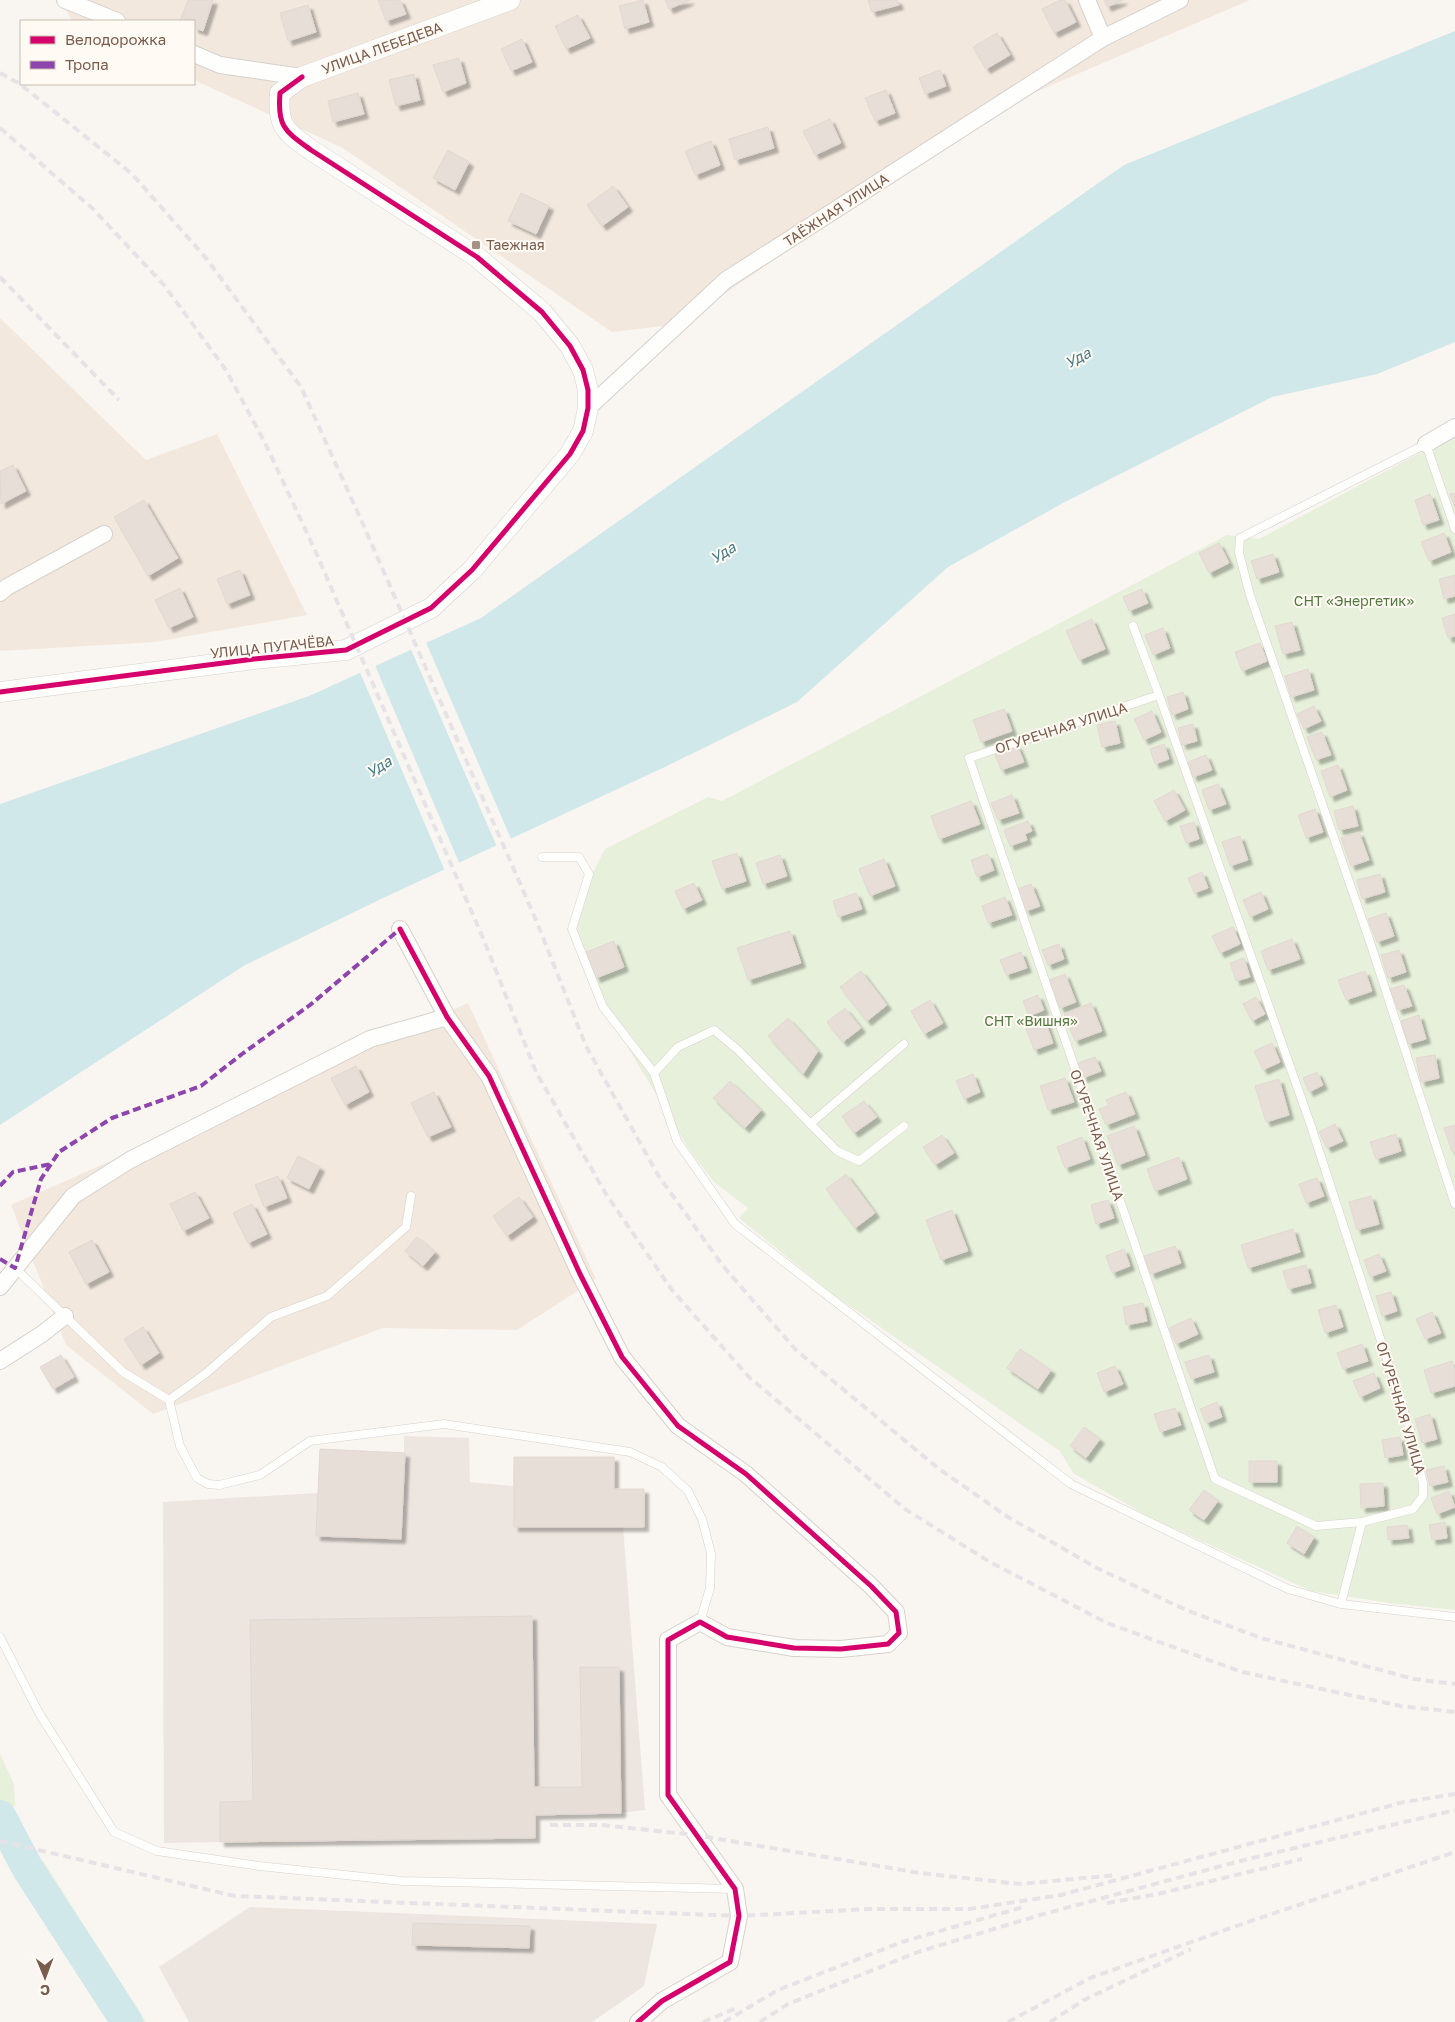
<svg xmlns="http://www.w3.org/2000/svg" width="1455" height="2022" font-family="'Golos Text',sans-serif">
<defs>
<filter id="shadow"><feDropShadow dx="4.5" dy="4.5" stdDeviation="1" flood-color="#0004"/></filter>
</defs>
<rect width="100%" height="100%" fill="#f9f5f0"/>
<path fill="#f2e8de" d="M 61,0 L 1250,0 L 998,108 L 680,324 L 612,332 L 343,148 L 194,80 L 194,21 L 72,21 Z
M 0,318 L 146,460 L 217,434 L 307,615 L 155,642 L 0,651 Z
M 468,1003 L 596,1279 L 517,1330 L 383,1328 L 153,1414 L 66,1345 L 11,1205 Z"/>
<path fill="#ede5e0" d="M 404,1436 L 469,1438 L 470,1482 L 513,1486 L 514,1457 L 614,1457 L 615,1489 L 644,1489 L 644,1527 L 623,1527 L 645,1810 L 621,1813 L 535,1815 L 220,1842 L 164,1843 L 163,1502 L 318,1493 L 320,1449 L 404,1453 Z
M 250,1907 L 657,1924 L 644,1986 L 592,2022 L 189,2022 L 159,1967 Z"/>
<path fill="#e7f0db" d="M 1455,434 L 1455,1610 L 1390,1603 L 1311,1591 L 1149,1517 L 1073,1473 L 1060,1451 L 834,1295 L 739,1218 L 748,1208 L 714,1182 L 690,1151 L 591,986 L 574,936 L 592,874 L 605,849 L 708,797 L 722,801 L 1227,535 L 1259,539 Z
M 0,1754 L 14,1784 L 15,1806 L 0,1809 Z
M 2,1851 L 43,1861 L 146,2022 L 110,2022 Z"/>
<path fill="#d0e8ea" d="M 1455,31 L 1455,342 L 1377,374 L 1272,397 L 1063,503 L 948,567 L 797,702 L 667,766 L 383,898 L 245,965 L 0,1125 L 0,804 L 309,696 L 481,618 L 1124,165 Z"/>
<path fill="#f9f5f0" d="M 425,640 L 512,841 L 497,847 L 410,647 Z
M 374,663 L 460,865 L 445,871 L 359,670 Z"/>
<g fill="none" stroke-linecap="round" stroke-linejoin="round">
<path stroke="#d0e8ea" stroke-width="32" d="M 0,1816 L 28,1869 L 127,2022"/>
</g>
<path fill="#e6ded7" stroke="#e2d8d2" filter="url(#shadow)" d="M 188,0 L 213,0 L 203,31 L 194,28 L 194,21 L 180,21 Z
M 378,0 L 400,0 L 406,14 L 386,21 Z
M 643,0 L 649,22 L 625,29 L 619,6 Z
M 665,0 L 690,0 L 669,9 Z
M 868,0 L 897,0 L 899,5 L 872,12 Z
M 1060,0 L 1065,0 L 1076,22 L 1054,33 L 1042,9 Z
M 1104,0 L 1123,0 L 1107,7 Z
M 308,5 L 316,32 L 288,41 L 280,13 Z
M 578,15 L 590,38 L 566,49 L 555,26 Z
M 997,33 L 1010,55 L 986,69 L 973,47 Z
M 522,39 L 532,62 L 511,71 L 501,49 Z
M 459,58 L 466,83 L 443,92 L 433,65 Z
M 940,70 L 946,86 L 925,94 L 919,78 Z
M 414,74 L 420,100 L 396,106 L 389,80 Z
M 886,90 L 895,113 L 875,121 L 865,98 Z
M 358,93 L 364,114 L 333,122 L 328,101 Z
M 830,119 L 841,143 L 815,155 L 803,131 Z
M 768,127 L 774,148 L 735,160 L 729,139 Z
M 711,141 L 720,165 L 695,175 L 685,151 Z
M 448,150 L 469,162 L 455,190 L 433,178 Z
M 613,186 L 628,207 L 602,226 L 587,205 Z
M 521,193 L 549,206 L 536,234 L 508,221 Z
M 13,465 L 26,491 L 1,504 L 0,471 Z
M 1455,493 L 1455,508 L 1450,494 Z
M 1430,494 L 1439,520 L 1423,525 L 1415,500 Z
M 144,500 L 178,558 L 148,576 L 114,517 Z
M 1444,533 L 1451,552 L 1429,561 L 1421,542 Z
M 1219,543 L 1229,563 L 1209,573 L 1199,553 Z
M 1273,554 L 1279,572 L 1257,579 L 1251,561 Z
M 240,570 L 250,595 L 227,604 L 217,579 Z
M 1455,575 L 1455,596 L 1444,599 L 1439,579 Z
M 180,588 L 193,617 L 169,628 L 155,600 Z
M 1142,589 L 1148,603 L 1129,611 L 1123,597 Z
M 1455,614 L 1455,636 L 1448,638 L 1442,618 Z
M 1092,619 L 1105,649 L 1079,660 L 1066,631 Z
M 1292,622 L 1300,650 L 1283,654 L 1275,626 Z
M 1163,628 L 1170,648 L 1153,655 L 1145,635 Z
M 1260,643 L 1267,661 L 1242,671 L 1235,652 Z
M 1308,669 L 1314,690 L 1291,697 L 1285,676 Z
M 1183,692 L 1188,709 L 1172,715 L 1167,697 Z
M 1314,706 L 1321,721 L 1304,729 L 1297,714 Z
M 1004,709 L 1012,731 L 981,742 L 973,720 Z
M 1152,711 L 1161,732 L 1144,740 L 1134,719 Z
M 1115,721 L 1120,743 L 1102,747 L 1097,725 Z
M 1193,724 L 1197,741 L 1182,745 L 1178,728 Z
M 1322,732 L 1331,755 L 1316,760 L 1307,737 Z
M 1164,744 L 1169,759 L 1155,764 L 1150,749 Z
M 1017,745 L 1024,762 L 1001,770 L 995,754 Z
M 1206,755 L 1212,770 L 1193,777 L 1188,762 Z
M 1338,765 L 1347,790 L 1330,797 L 1321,771 Z
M 1218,784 L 1226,804 L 1209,810 L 1202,790 Z
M 1174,790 L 1185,810 L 1165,821 L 1154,801 Z
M 1012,795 L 1019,813 L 998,820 L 991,803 Z
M 971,801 L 980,824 L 939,839 L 931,816 Z
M 1353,806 L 1358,826 L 1339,830 L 1334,811 Z
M 1315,809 L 1323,832 L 1306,838 L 1298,815 Z
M 1028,821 L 1032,831 L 1025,834 L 1027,840 L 1010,846 L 1004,830 Z
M 1194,822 L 1199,839 L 1186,843 L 1180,826 Z
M 1359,832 L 1369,860 L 1351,866 L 1341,838 Z
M 1240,836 L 1248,860 L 1230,866 L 1222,842 Z
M 737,853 L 746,881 L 722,889 L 712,861 Z
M 988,854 L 994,870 L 977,877 L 971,860 Z
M 780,855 L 787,876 L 763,884 L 756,863 Z
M 884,859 L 895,886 L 870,896 L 859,869 Z
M 1202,872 L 1208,888 L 1194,893 L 1188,878 Z
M 1380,874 L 1385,892 L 1362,899 L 1357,880 Z
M 694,883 L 702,900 L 683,909 L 675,891 Z
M 1031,884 L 1040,906 L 1026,911 L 1017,889 Z
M 1261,892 L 1268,909 L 1250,917 L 1243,900 Z
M 856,893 L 862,909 L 838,917 L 833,901 Z
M 1005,897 L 1012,915 L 988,923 L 982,906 Z
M 1386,913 L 1394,936 L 1377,942 L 1368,919 Z
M 1233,927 L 1240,944 L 1220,953 L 1212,936 Z
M 790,931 L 801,963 L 748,980 L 737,948 Z
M 1292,939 L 1300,959 L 1268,970 L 1261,951 Z
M 614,941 L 624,967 L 596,978 L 586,952 Z
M 1059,944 L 1064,959 L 1048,965 L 1042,950 Z
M 1399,950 L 1406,972 L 1388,978 L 1381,955 Z
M 1021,952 L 1027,968 L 1006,975 L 1000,960 Z
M 1244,958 L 1250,977 L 1236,981 L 1230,963 Z
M 861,971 L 887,1005 L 867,1021 L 840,987 Z
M 1365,971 L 1372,991 L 1346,1000 L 1338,980 Z
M 1065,974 L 1076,1002 L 1060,1008 L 1049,980 Z
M 1404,985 L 1412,1006 L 1398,1010 L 1390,989 Z
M 1038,995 L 1044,1010 L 1029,1016 L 1023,1001 Z
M 1256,997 L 1265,1014 L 1252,1021 L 1243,1004 Z
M 930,1000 L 943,1023 L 924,1034 L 911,1011 Z
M 1091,1003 L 1102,1031 L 1075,1041 L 1064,1014 Z
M 845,1008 L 861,1028 L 843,1042 L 827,1022 Z
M 1419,1015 L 1426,1039 L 1408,1044 L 1401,1021 Z
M 788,1018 L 818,1051 L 803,1074 L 768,1036 Z
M 1045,1021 L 1053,1043 L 1034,1050 L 1026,1028 Z
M 1272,1043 L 1280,1062 L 1263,1070 L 1254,1051 Z
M 1435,1055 L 1439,1078 L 1421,1082 L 1416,1058 Z
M 1095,1057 L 1101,1071 L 1083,1078 L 1078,1063 Z
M 356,1066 L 369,1092 L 345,1105 L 331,1078 Z
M 1317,1072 L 1323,1085 L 1309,1092 L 1303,1078 Z
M 973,1074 L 980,1092 L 964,1099 L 956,1081 Z
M 1065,1078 L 1074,1102 L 1048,1110 L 1040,1086 Z
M 1279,1079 L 1289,1115 L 1266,1122 L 1255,1086 Z
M 730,1081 L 761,1110 L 745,1128 L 713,1098 Z
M 434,1092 L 451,1127 L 428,1137 L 411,1103 Z
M 1126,1092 L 1135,1114 L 1106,1125 L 1099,1109 L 1109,1106 L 1106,1100 Z
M 864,1101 L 877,1117 L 854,1133 L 842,1116 Z
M 1335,1124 L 1343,1141 L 1327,1148 L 1319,1132 Z
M 1455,1125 L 1455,1151 L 1452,1152 L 1444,1128 Z
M 1134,1126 L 1145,1155 L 1118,1165 L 1107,1136 Z
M 1396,1134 L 1401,1151 L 1376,1159 L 1370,1142 Z
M 942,1135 L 954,1153 L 935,1165 L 923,1147 Z
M 1082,1137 L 1090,1159 L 1065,1168 L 1057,1147 Z
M 298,1156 L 320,1167 L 309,1189 L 287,1178 Z
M 1179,1157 L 1187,1179 L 1155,1191 L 1147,1169 Z
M 846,1174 L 875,1213 L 855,1228 L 826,1189 Z
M 278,1176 L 287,1198 L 264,1207 L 255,1185 Z
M 1317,1178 L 1324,1196 L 1306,1203 L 1299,1184 Z
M 195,1192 L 209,1218 L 183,1231 L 170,1204 Z
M 1371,1196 L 1379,1224 L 1357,1230 L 1349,1202 Z
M 519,1197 L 533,1217 L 507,1236 L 493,1216 Z
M 1108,1200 L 1114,1218 L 1096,1224 L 1091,1205 Z
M 252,1204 L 267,1234 L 248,1243 L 233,1213 Z
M 952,1210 L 968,1251 L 941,1260 L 926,1220 Z
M 1293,1229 L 1300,1252 L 1248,1268 L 1241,1245 Z
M 417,1237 L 435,1252 L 423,1266 L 405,1251 Z
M 92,1240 L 109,1272 L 86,1284 L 69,1252 Z
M 1175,1246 L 1181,1263 L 1151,1274 L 1144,1256 Z
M 1124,1249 L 1130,1266 L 1112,1273 L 1106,1256 Z
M 1379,1254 L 1386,1271 L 1370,1277 L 1364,1260 Z
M 1306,1265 L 1311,1283 L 1288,1289 L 1283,1271 Z
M 1391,1292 L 1397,1311 L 1382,1316 L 1376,1296 Z
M 1143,1303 L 1147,1321 L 1126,1325 L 1123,1307 Z
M 1336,1305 L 1343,1327 L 1325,1333 L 1318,1310 Z
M 1432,1312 L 1441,1333 L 1425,1339 L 1416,1319 Z
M 1191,1318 L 1198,1334 L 1176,1344 L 1169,1328 Z
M 143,1327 L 159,1353 L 141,1365 L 124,1339 Z
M 1362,1344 L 1368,1361 L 1343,1369 L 1337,1353 Z
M 1020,1349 L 1051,1370 L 1038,1389 L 1007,1368 Z
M 61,1355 L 74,1377 L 53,1389 L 40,1367 Z
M 1209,1355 L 1214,1372 L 1191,1379 L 1185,1362 Z
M 1452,1361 L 1455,1370 L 1455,1386 L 1431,1393 L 1424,1370 Z
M 1115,1366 L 1123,1384 L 1104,1392 L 1097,1373 Z
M 1374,1373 L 1380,1388 L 1360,1397 L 1353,1381 Z
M 1217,1402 L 1222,1417 L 1206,1423 L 1200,1409 Z
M 1175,1408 L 1181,1425 L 1160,1432 L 1154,1414 Z
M 1430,1414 L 1437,1439 L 1422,1443 L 1415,1419 Z
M 1084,1427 L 1100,1439 L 1086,1458 L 1070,1446 Z
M 1400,1437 L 1403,1455 L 1385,1458 L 1382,1440 Z
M 320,1449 L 405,1453 L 401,1539 L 316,1536 Z
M 514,1457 L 614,1457 L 614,1489 L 644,1489 L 644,1527 L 514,1527 Z
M 1249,1461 L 1277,1461 L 1277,1482 L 1249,1482 Z
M 1444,1466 L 1448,1482 L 1430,1486 L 1426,1470 Z
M 1383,1483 L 1384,1506 L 1361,1508 L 1360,1484 Z
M 1204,1490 L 1218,1501 L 1204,1520 L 1189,1510 Z
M 1449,1491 L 1455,1507 L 1437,1514 L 1431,1498 Z
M 1445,1522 L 1447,1538 L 1432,1540 L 1429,1525 Z
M 1407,1525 L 1409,1538 L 1388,1540 L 1387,1527 Z
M 1297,1526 L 1314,1537 L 1304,1554 L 1287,1543 Z
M 532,1616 L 534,1787 L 582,1787 L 580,1667 L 619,1667 L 621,1813 L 535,1815 L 535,1838 L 220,1842 L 220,1802 L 253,1801 L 250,1620 Z
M 413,1923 L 530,1926 L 529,1948 L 412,1945 Z"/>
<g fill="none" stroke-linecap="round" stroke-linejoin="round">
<g stroke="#d7d1cb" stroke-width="9">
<path id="service" d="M 1455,529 L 1426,444 L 1240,538 L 1239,553 L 1250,595 L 1371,945 L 1455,1204
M 1133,626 L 1159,695
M 542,857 L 579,857 L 589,874 L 572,929 L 603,1007 L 654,1073
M 810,1124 L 904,1044
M 904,1126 L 859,1161 L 837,1151 L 738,1050 L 714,1030 L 678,1047 L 654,1073 L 677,1141 L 735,1224 L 1071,1484 L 1288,1589 L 1341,1604 L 1455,1617
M 15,1268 L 123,1372 L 169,1400 L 205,1374 L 271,1317 L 327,1296 L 406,1227 L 411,1196
M 169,1400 L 180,1446 L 197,1478 L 208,1484 L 219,1485 L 260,1475 L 310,1441 L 444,1424 L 630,1452 L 662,1467 L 688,1491 L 702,1519 L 711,1553 L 710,1588 L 700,1622
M 1341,1604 L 1362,1522 L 1413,1509 L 1423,1496 L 1423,1483 L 1410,1430 L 1310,1123 L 1159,695 L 969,758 L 1215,1479 L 1316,1526 L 1362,1522
M 0,1637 L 39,1713 L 114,1832 L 157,1851 L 259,1866 L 402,1881 L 735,1889"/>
</g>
<g stroke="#d7d1cb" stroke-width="18">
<path id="minor" d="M 65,0 L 117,21
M 1087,0 L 1103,38 L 1180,0
M 194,54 L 220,65 L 302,77
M 588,408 L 726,280 L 1103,38
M 1426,444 L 1455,427
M 0,593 L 7,587 L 104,534
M 400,929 L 447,1017 L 489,1076 L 580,1274 L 622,1357 L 678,1426 L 746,1474 L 871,1586 L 896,1612 L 899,1633 L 888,1644 L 841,1649 L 794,1648 L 727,1637 L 700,1622 L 668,1640 L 668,1795 L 735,1889 L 739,1916 L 730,1962 L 662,2001 L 638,2022
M 0,1287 L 73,1196 L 130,1160 L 370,1039 L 447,1017
M 0,1361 L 42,1334 L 65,1316"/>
</g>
<g stroke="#d7d1cb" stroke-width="21">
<path id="tertiary" d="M 0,692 L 254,659 L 346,650 L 431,608 L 472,570 L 570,454 L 583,431 L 588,408 L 588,390 L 583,370 L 570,346 L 542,312 L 477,257 L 311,150 C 285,131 277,127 280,93 L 302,77 L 510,0"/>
</g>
<use href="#service" stroke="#fefefd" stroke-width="8"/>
<use href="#minor" stroke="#fefefd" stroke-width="16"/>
<use href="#tertiary" stroke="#fefefd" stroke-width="20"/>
<path stroke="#e6e3e7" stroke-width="4" stroke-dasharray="8 5" stroke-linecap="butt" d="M 0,73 L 20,84 L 132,174 L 206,258 L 301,387 L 362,522 L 536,920 L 586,1046 L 658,1175 L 723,1266 L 796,1350 L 939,1469 L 1008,1517 L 1097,1568 L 1186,1610 L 1261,1638 L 1414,1679 L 1455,1684
M 0,128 L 92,208 L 164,285 L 226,370 L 265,443 L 314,548 L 483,938 L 536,1072 L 606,1194 L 672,1290 L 749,1377 L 905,1509 L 990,1562 L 1107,1623 L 1242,1672 L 1401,1706 L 1455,1712
M 0,277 L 119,400
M 550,1825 L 601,1825 L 695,1835 L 920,1873 L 1020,1884 L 1117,1875
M 0,1841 L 235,1896 L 739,1916 L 869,1909 L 969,1909 L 1061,1895 L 1404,1802 L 1455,1794
M 1107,1903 L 1158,1894 L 1302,1859
M 703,2022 L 739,2007
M 724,2022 L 778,1990 L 902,1942 L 1023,1907
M 760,2022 L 788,2004 L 918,1952 L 1040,1915 L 1240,1861 L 1455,1810
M 1008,2022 L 1090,1978 L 1245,1923 L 1455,1852
M 1050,2022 L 1084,2000 L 1191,1949"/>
<path stroke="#8e44ad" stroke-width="4" stroke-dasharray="8 4" stroke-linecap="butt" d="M 0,1186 L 13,1172 L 51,1164
M 0,1259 L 15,1268 L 41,1179 L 59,1152 L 112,1118 L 201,1086 L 242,1054 L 310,1005 L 400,929"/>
<g stroke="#fffaf3" stroke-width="8">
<path id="cycleway" d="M 0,692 L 254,659 L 346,650 L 431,608 L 472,570 L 570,454 L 583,431 L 588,408 L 588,390 L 583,370 L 570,346 L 542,312 L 477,257 L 311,150 C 285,131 277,127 280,93 L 302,77
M 400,929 L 447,1017 L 489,1076 L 580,1274 L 622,1357 L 678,1426 L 746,1474 L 871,1586 L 896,1612 L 899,1633 L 888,1644 L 841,1649 L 794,1648 L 727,1637 L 700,1622 L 668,1640 L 668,1795 L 735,1889 L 739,1916 L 730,1962 L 662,2001 L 638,2022"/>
</g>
<use href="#cycleway" stroke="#d6006c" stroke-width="5"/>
</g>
<rect fill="#a69286" stroke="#fffaf3" stroke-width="2" x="471" y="240" width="10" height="10" rx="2.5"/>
<g text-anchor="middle" stroke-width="4" stroke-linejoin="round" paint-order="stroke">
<g font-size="14" fill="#7a5c4d" stroke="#fffaf3">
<text transform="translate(382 48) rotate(-20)" y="5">УЛИЦА ЛЕБЕДЕВА</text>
<text transform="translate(836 210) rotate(-33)" y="5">ТАЁЖНАЯ УЛИЦА</text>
<text transform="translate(272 647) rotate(-6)" y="5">УЛИЦА ПУГАЧЁВА</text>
<text transform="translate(1061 728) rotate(-18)" y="5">ОГУРЕЧНАЯ УЛИЦА</text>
<text transform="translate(1097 1135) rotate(71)" y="5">ОГУРЕЧНАЯ УЛИЦА</text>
<text transform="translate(1401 1408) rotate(73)" y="5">ОГУРЕЧНАЯ УЛИЦА</text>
</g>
<g font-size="14" fill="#7a5c4d" stroke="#fffaf3" text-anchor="start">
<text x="486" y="250">Таежная</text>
</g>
<g font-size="14" fill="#537a41" stroke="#fffaf3">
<text x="1354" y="606">СНТ «Энергетик»</text>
<text x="1031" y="1026">СНТ «Вишня»</text>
</g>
<g font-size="15" font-style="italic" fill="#437c86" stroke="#fffaf3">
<text transform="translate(1078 358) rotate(-28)" y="5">Уда</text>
<text transform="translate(723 553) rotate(-32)" y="5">Уда</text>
<text transform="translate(379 767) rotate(-32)" y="5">Уда</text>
</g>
</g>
<rect x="20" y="20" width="175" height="65" fill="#fffaf3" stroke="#cabbb1"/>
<rect x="30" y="36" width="25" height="8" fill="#d6006c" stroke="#cabbb1"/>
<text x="65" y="45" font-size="15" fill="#7a5c4d">Велодорожка</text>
<rect x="30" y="61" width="25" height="8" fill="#8e44ad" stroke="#cabbb1"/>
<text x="65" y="70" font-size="15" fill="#7a5c4d">Тропа</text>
<g transform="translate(45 1977) rotate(179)" stroke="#fffaf3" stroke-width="4" paint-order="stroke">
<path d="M0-4L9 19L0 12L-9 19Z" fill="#7a5c4d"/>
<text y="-8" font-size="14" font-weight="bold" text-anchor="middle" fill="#7a5c4d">С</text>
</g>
</svg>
